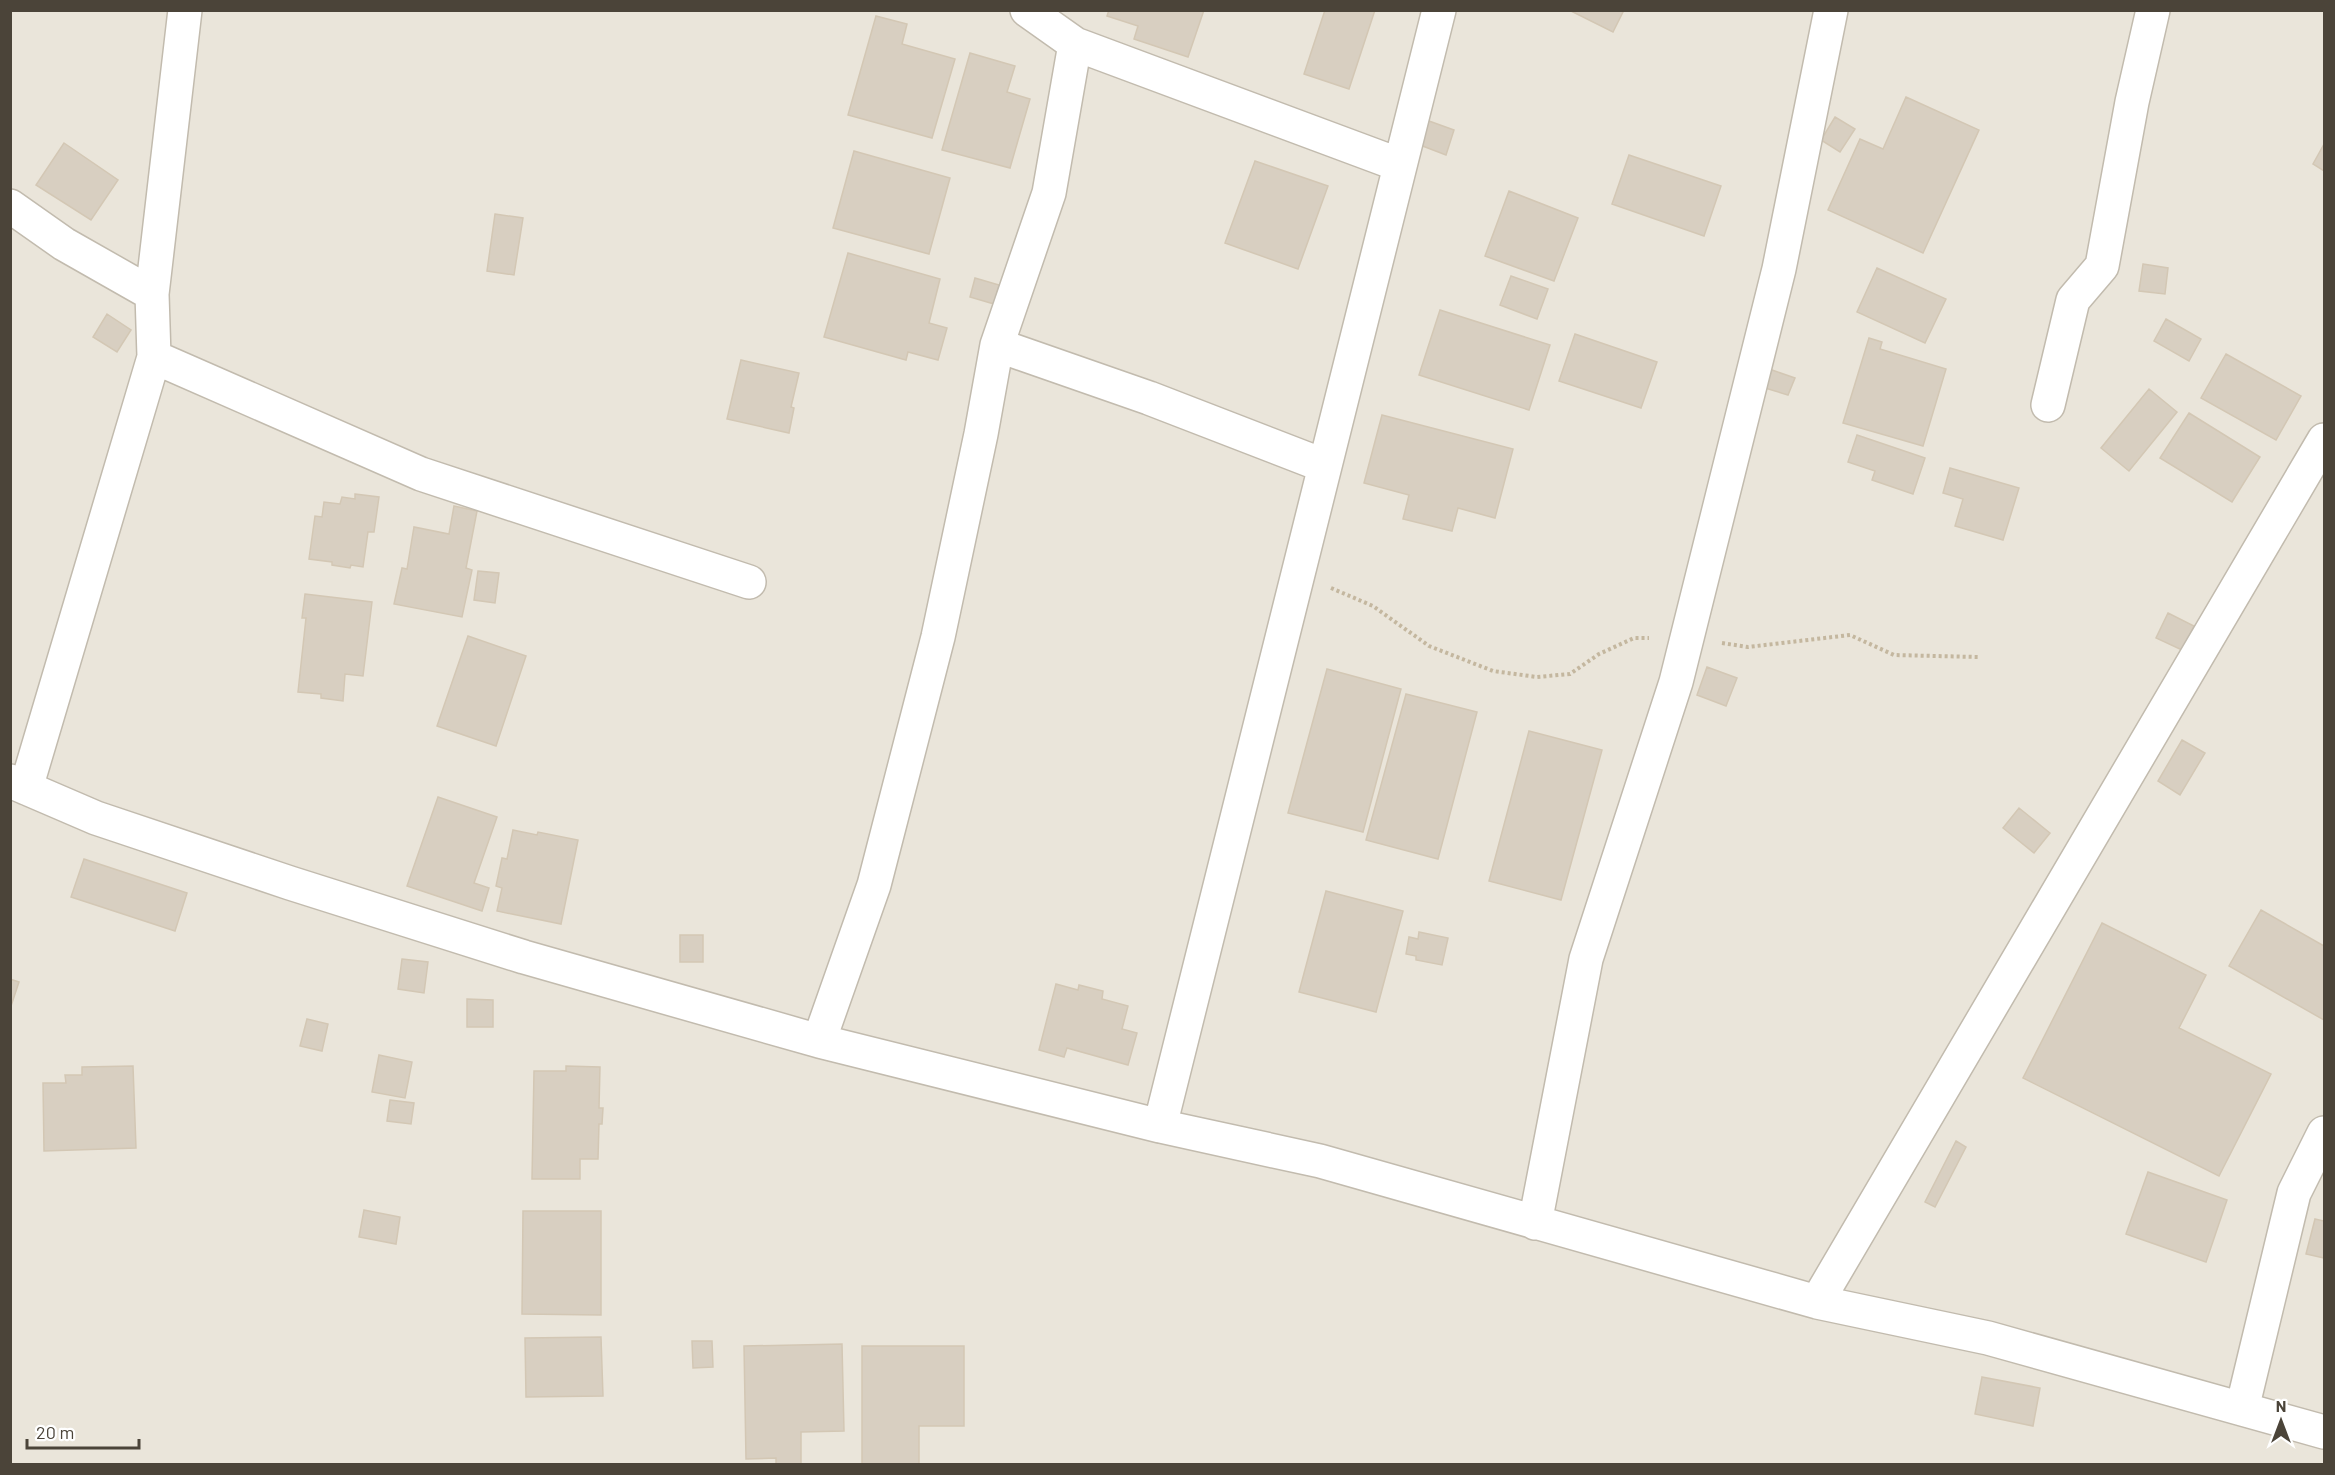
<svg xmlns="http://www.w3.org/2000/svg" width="2335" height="1475" font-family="Barlow,sans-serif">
<rect width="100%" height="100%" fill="#f6f3ec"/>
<path fill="#eae5da" d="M 11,11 L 2324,11 L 2324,1464 L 11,1464 Z"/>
<path fill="#d8cfc1" stroke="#d3c7b4" stroke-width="1.5" d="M 1109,10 L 1204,10 L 1188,57 L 1134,39 L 1138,26 L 1107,16 Z
M 1325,10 L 1375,10 L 1349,89 L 1304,74 Z
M 1569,10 L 1624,10 L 1613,32 Z
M 876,16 L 907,24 L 902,44 L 955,59 L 932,138 L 848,115 Z
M 970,53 L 1015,66 L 1007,92 L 1030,99 L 1010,168 L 942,150 Z
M 1906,97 L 1979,130 L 1923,253 L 1828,210 L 1860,139 L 1883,149 Z
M 1835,117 L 1855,129 L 1840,152 L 1821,140 Z
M 1429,121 L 1454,130 L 1446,155 L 1420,145 Z
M 64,143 L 118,180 L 91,220 L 36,185 Z
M 2324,144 L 2324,171 L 2313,164 Z
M 854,151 L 950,178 L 929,254 L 833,228 Z
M 1629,155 L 1721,186 L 1704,236 L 1612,204 Z
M 1255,161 L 1328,186 L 1298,269 L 1225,243 Z
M 1509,191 L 1578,218 L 1554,281 L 1485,256 Z
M 495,214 L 523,218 L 514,275 L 487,271 Z
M 848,253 L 940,279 L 929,323 L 947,328 L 938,360 L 908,352 L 906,360 L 824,337 Z
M 2143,264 L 2168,268 L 2165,294 L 2139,291 Z
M 1877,268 L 1946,299 L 1925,343 L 1857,312 Z
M 1511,276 L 1548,289 L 1537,319 L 1500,305 Z
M 975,278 L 999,285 L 994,304 L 970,297 Z
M 1440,310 L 1550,345 L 1529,410 L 1419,375 Z
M 107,314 L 131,330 L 117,352 L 93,337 Z
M 2166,319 L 2201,339 L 2189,361 L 2154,341 Z
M 1575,334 L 1657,362 L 1641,408 L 1559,381 Z
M 1869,338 L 1882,342 L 1880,349 L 1946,369 L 1923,446 L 1843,423 Z
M 2226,354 L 2301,396 L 2276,440 L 2201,398 Z
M 741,360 L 799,373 L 791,407 L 794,408 L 789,433 L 727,419 Z
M 1772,370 L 1795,378 L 1788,395 L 1765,388 Z
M 2149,389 L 2177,412 L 2129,471 L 2101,448 Z
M 2189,413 L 2260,457 L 2232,502 L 2160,458 Z
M 1382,415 L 1513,449 L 1495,518 L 1458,508 L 1452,531 L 1403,519 L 1409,495 L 1364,483 Z
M 1857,435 L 1925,458 L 1913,494 L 1872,480 L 1875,471 L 1848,462 Z
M 1950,468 L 2019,488 L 2003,540 L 1955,526 L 1963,499 L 1943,493 Z
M 355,494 L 379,497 L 374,532 L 368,532 L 363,567 L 351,565 L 350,568 L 332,565 L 332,562 L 309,559 L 315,516 L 322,517 L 324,502 L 340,504 L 342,497 L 355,499 Z
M 454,506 L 477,511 L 466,568 L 472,570 L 462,617 L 394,604 L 402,568 L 407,569 L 414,527 L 449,534 Z
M 478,571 L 499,573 L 495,603 L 474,600 Z
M 305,594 L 372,602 L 363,676 L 345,674 L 343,701 L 321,698 L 321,694 L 298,692 L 306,618 L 302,618 Z
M 2168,613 L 2194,626 L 2182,650 L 2156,638 Z
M 468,636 L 526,656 L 496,746 L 437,726 Z
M 1707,667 L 1737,678 L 1726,706 L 1697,695 Z
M 1327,669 L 1401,689 L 1363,832 L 1288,813 Z
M 1406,694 L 1477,712 L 1438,859 L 1366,840 Z
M 1529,731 L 1602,750 L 1561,900 L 1489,881 Z
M 2182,740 L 2205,753 L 2180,795 L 2158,781 Z
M 438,797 L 497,817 L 474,883 L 489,888 L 482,911 L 407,886 Z
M 2019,808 L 2050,833 L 2034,853 L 2003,828 Z
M 513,830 L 537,835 L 538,832 L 578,840 L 561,924 L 497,911 L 502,888 L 496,886 L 502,858 L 507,859 Z
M 84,859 L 187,893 L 175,931 L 71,897 Z
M 1326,891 L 1403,911 L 1376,1012 L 1299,992 Z
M 2261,910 L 2324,946 L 2324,1020 L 2229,966 Z
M 2102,923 L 2206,975 L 2179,1028 L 2271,1074 L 2219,1176 L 2023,1078 Z
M 1419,932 L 1448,938 L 1442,965 L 1416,960 L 1416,956 L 1406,954 L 1409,937 L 1418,939 Z
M 680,935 L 703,935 L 703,962 L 680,962 Z
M 402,959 L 428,962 L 424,993 L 398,989 Z
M 10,979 L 19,982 L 10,1009 Z
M 1056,984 L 1078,990 L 1079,985 L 1103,991 L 1102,999 L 1128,1006 L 1122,1029 L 1137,1033 L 1128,1065 L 1067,1048 L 1064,1057 L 1039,1050 Z
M 467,999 L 493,1000 L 493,1027 L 467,1027 Z
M 307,1019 L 328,1024 L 322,1051 L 300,1046 Z
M 379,1055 L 412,1062 L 405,1098 L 372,1092 Z
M 133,1066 L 136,1148 L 44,1151 L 43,1083 L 66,1083 L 65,1075 L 82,1075 L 82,1067 Z
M 566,1066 L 600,1067 L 599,1108 L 603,1108 L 602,1124 L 599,1124 L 598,1159 L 580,1159 L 580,1179 L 532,1179 L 534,1071 L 566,1071 Z
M 390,1100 L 414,1103 L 411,1124 L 387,1121 Z
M 1956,1141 L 1966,1147 L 1935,1207 L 1925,1202 Z
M 2148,1172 L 2227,1200 L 2206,1262 L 2126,1234 Z
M 364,1210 L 400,1217 L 396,1244 L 359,1237 Z
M 523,1211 L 601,1211 L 601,1315 L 522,1314 Z
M 2315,1219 L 2324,1221 L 2324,1258 L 2306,1254 Z
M 601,1337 L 603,1396 L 526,1397 L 525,1338 Z
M 692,1341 L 712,1341 L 713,1367 L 693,1368 Z
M 842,1344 L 844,1431 L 801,1432 L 801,1464 L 776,1464 L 776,1458 L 746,1459 L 744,1346 Z
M 862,1346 L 964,1346 L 964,1426 L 919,1426 L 919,1464 L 862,1464 Z
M 1982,1377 L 2040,1388 L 2033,1426 L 1975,1414 Z"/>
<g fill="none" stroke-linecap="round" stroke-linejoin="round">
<g stroke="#c2bbae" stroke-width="36">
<path id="minor" d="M 1075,44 L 1400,165
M 10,206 L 64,244 L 152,294
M 997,345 L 1149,398 L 1325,466
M 154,357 L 421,474 L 749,582
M 2048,405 L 2073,300 L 2102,266 L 2132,102 L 2153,10
M 10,781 L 96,818 L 290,883 L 524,957 L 819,1041 L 1160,1126 L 1320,1161 L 1817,1302 L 1988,1338 L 2324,1432
M 26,788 L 154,357 L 152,294 L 185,10
M 819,1041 L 874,885 L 938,637 L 981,434 L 997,345 L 1049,193 L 1075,44 L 1027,10
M 1160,1126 L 1439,10
M 1535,1223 L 1586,959 L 1676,682 L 1779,269 L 1831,10
M 1817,1302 L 2324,440
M 2242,1409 L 2294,1193 L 2324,1133"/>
</g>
<path stroke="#c4b79f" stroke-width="4" stroke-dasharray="3 3" stroke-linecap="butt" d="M 1331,588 L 1373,606 L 1429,646 L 1493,671 L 1537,677 L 1570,674 L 1599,654 L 1634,638 L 1649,638
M 1722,643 L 1748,647 L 1850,635 L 1894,655 L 1978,657"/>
<use href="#minor" stroke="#fff" stroke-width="33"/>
</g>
<rect width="2335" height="1475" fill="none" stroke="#4b4439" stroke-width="24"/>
<g transform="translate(2281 1421)" stroke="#ffffff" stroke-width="4.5" paint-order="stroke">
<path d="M0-4.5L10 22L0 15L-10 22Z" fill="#4b4439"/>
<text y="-9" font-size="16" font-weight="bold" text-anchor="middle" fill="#4b4439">N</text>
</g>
<path d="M27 1439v9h112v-9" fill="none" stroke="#4b4439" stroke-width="3"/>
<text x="36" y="1439" font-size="18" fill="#4b4439" stroke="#ffffff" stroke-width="4.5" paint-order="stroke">20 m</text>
</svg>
